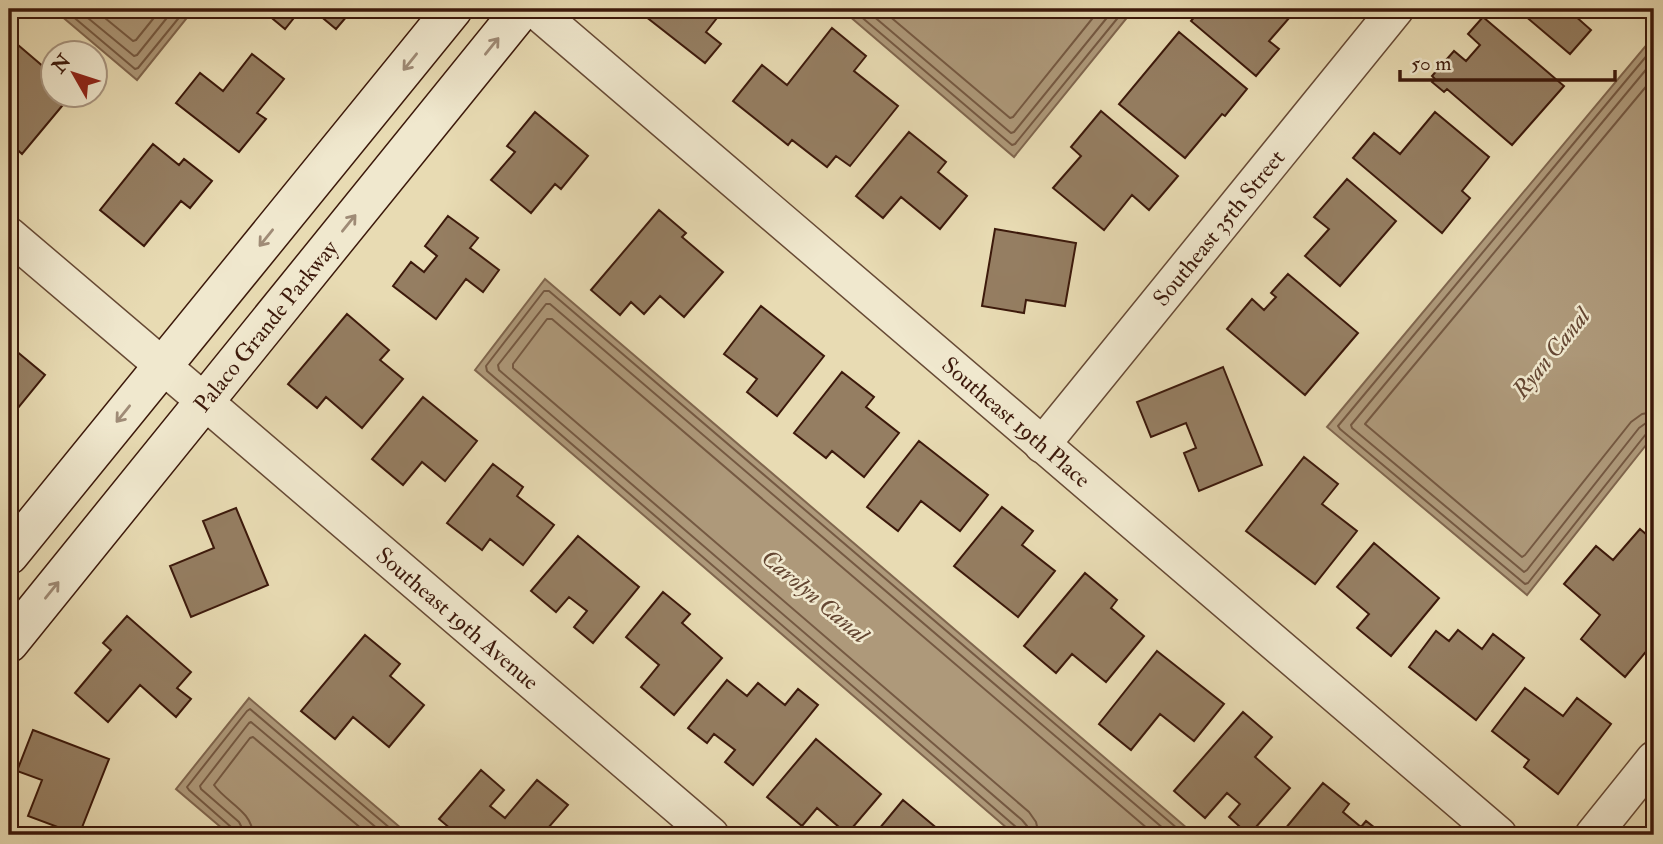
<svg xmlns="http://www.w3.org/2000/svg" width="1663" height="844" font-family="'IM FELL Double Pica',serif">
<rect width="100%" height="100%" fill="#e8dbb3"/>
<filter id="stains"><feTurbulence type="fractalNoise" baseFrequency=".00286" numOctaves="4"/><feColorMatrix values="0 0 0 0 .2 0 0 0 0 .09 0 0 0 0 .02 0 0 0 .5 -.17"/></filter>
<radialGradient id="worn" r=".72"><stop offset=".6" stop-color="#630" stop-opacity="0"/><stop offset="1" stop-color="#630" stop-opacity=".3"/></radialGradient>
<path fill="#ae997a" stroke="#80664e" stroke-width="2" d="M 53,9 L 194,9 L 137,80 Z
M 841,9 L 1134,9 L 1014,157 Z
M 1654,36 L 1654,435 L 1527,595 L 1327,427 Z
M 545,279 L 1195,835 L 1015,835 L 475,370 Z
M 249,698 L 409,835 L 230,835 L 176,789 Z"/>
<g fill="none" stroke-linecap="round" stroke-linejoin="round">
<path stroke="#755942" stroke-width="2" d="M 64,9 L 135,69 L 138,68 L 186,9
M 77,9 L 134,56 L 137,55 L 174,9
M 94,9 L 133,41 L 136,40 L 161,9
M 852,9 L 1012,145 L 1015,144 L 1125,9
M 865,9 L 1011,133 L 1014,132 L 1114,9
M 881,9 L 1010,118 L 1013,117 L 1100,9
M 1654,47 L 1338,426 L 1340,429 L 1525,584 L 1528,583 L 1646,434 L 1654,431
M 1654,60 L 1351,425 L 1352,428 L 1524,572 L 1527,570 L 1639,428 L 1646,423 L 1654,422
M 1654,77 L 1365,424 L 1522,557 L 1525,555 L 1631,422 L 1642,414 L 1654,412
M 234,835 L 231,827 L 189,790 L 187,787 L 247,711 L 250,709 L 398,835
M 243,835 L 242,828 L 239,822 L 201,789 L 200,786 L 249,723 L 251,722 L 385,835
M 253,835 C 252,811 227,803 214,785 L 250,738 L 253,737 L 369,835
M 1019,835 L 1016,827 L 487,371 L 486,366 L 544,291 L 549,291 L 1185,835
M 1028,835 L 1027,826 L 1022,820 L 499,370 L 498,365 L 546,304 L 550,304 L 1171,835
M 1039,835 L 1036,822 L 1029,812 L 513,368 L 513,364 L 547,319 L 552,319 L 1155,835"/>
</g>
<path fill="#957e62" stroke="#3c190b" stroke-width="2" d="M 261,9 L 301,9 L 285,29 Z
M 312,9 L 353,9 L 336,29 Z
M 636,9 L 724,9 L 706,32 L 721,44 L 705,63 Z
M 1201,9 L 1297,9 L 1269,41 L 1279,49 L 1256,76 L 1191,21 Z
M 1517,9 L 1580,9 L 1574,15 L 1591,30 L 1570,54 Z
M 1483,17 L 1564,86 L 1512,145 L 1447,89 L 1444,92 L 1432,82 L 1435,79 L 1432,76 L 1454,51 L 1466,61 L 1480,45 L 1468,34 Z
M 832,28 L 866,56 L 854,71 L 898,106 L 850,166 L 836,156 L 827,167 L 792,140 L 788,145 L 733,101 L 762,65 L 787,85 Z
M 1179,32 L 1247,89 L 1225,116 L 1222,114 L 1185,158 L 1119,104 Z
M 11,39 L 52,74 L 52,79 L 48,84 L 52,88 L 52,94 L 60,94 L 67,100 L 22,154 L 9,142 L 9,42 Z
M 252,54 L 284,79 L 257,113 L 266,119 L 239,152 L 176,103 L 200,73 L 223,91 Z
M 1101,111 L 1178,176 L 1149,210 L 1132,195 L 1104,230 L 1053,188 L 1081,156 L 1071,147 Z
M 535,112 L 588,156 L 561,189 L 555,184 L 531,213 L 491,180 L 515,152 L 507,146 Z
M 1435,112 L 1489,157 L 1462,191 L 1470,198 L 1442,233 L 1353,158 L 1374,133 L 1400,154 Z
M 909,132 L 946,162 L 938,172 L 967,196 L 940,229 L 901,197 L 883,218 L 856,196 Z
M 153,144 L 179,165 L 184,159 L 212,181 L 190,208 L 181,201 L 144,246 L 100,210 Z
M 1347,179 L 1396,221 L 1340,286 L 1305,256 L 1329,229 L 1314,217 Z
M 659,210 L 686,233 L 682,237 L 723,272 L 684,317 L 660,296 L 644,314 L 631,302 L 620,315 L 591,290 Z
M 448,216 L 478,238 L 470,248 L 499,270 L 483,292 L 466,279 L 436,319 L 393,286 L 411,262 L 424,272 L 437,256 L 425,246 Z
M 995,229 L 1076,243 L 1065,306 L 1026,300 L 1024,313 L 982,306 Z
M 1288,274 L 1358,333 L 1305,395 L 1227,329 L 1252,299 L 1264,310 L 1276,297 L 1271,293 Z
M 761,306 L 824,356 L 777,416 L 747,392 L 757,379 L 724,354 Z
M 347,314 L 389,350 L 380,360 L 403,379 L 362,428 L 326,397 L 317,408 L 288,384 Z
M 9,345 L 45,375 L 9,419 Z
M 1223,367 L 1262,465 L 1199,491 L 1184,453 L 1196,448 L 1186,423 L 1151,437 L 1137,402 Z
M 842,372 L 874,397 L 866,407 L 899,433 L 864,477 L 832,451 L 826,458 L 794,433 Z
M 423,397 L 477,441 L 445,481 L 422,462 L 403,485 L 372,459 Z
M 919,441 L 988,495 L 960,531 L 921,501 L 898,531 L 867,507 Z
M 1304,457 L 1338,484 L 1322,504 L 1357,531 L 1315,584 L 1246,531 Z
M 493,464 L 523,487 L 517,496 L 554,525 L 523,565 L 490,539 L 482,550 L 447,523 Z
M 1002,507 L 1033,531 L 1022,545 L 1055,571 L 1018,617 L 954,566 Z
M 236,508 L 268,585 L 191,617 L 170,566 L 214,548 L 203,521 Z
M 1640,529 L 1654,541 L 1654,642 L 1625,677 L 1581,639 L 1600,615 L 1564,584 L 1596,546 L 1613,560 Z
M 578,536 L 639,587 L 593,643 L 574,627 L 587,611 L 569,597 L 556,612 L 531,591 Z
M 1374,543 L 1439,598 L 1391,656 L 1357,628 L 1369,614 L 1337,587 Z
M 1085,573 L 1117,600 L 1111,608 L 1144,636 L 1106,682 L 1072,654 L 1056,673 L 1024,646 Z
M 663,592 L 690,614 L 682,623 L 722,658 L 674,715 L 641,687 L 659,665 L 626,637 Z
M 127,616 L 191,672 L 177,688 L 191,699 L 176,717 L 140,685 L 108,722 L 75,693 L 111,650 L 103,643 Z
M 1458,630 L 1482,649 L 1493,634 L 1524,658 L 1476,720 L 1409,667 L 1436,631 L 1449,641 Z
M 365,635 L 400,664 L 390,676 L 424,705 L 389,747 L 353,717 L 335,739 L 301,711 Z
M 1157,651 L 1224,704 L 1194,741 L 1160,714 L 1131,750 L 1099,724 Z
M 727,680 L 747,696 L 758,683 L 785,705 L 798,689 L 818,705 L 753,785 L 725,762 L 735,750 L 714,734 L 707,743 L 688,728 Z
M 1525,688 L 1563,716 L 1577,698 L 1611,724 L 1558,794 L 1524,767 L 1529,760 L 1492,731 Z
M 1243,712 L 1272,737 L 1255,757 L 1290,788 L 1249,835 L 1229,817 L 1240,804 L 1227,793 L 1205,818 L 1174,791 Z
M 33,730 L 109,759 L 79,835 L 28,816 L 42,780 L 17,771 Z
M 816,739 L 881,794 L 847,834 L 817,808 L 802,826 L 767,797 Z
M 481,770 L 504,790 L 490,806 L 505,818 L 537,780 L 568,805 L 542,835 L 458,835 L 439,819 Z
M 1323,783 L 1349,804 L 1343,812 L 1361,827 L 1366,821 L 1384,835 L 1280,835 Z
M 903,800 L 945,835 L 874,835 Z"/>
<g fill="none" stroke-linecap="round" stroke-linejoin="round">
<g stroke="#674a35" stroke-width="38">
<g id="street">
<path id="s1" d="M 534,9 L 1499,835"/>
<path id="s2" d="M 9,235 L 204,401 L 711,835"/>
<path id="s3" d="M 1042,445 L 1396,9"/>
<path d="M 1593,835 L 1654,759"/>
</g>
</g>
<g stroke="#3c190b" stroke-width="41">
<g id="secondary">
<path d="M 9,555 L 453,9"/>
<path id="s4" d="M 9,643 L 522,9"/>
</g>
</g>
<use href="#street" stroke="#f0e8ce" stroke-width="35"/>
<use href="#secondary" stroke="#f0e8ce" stroke-width="38"/>
</g>
<defs><path id="oneway-shaft" d="M-6 0H5M1.5-3L5.5 0L1.5 3" fill="none" stroke-width="1.6" stroke-linecap="round" stroke-linejoin="round" transform="scale(1.75)"/></defs>
<g stroke="#9f8b76">
<use href="#oneway-shaft" transform="translate(492 46) rotate(-51)"/>
<use href="#oneway-shaft" transform="translate(410 62) rotate(129)"/>
<use href="#oneway-shaft" transform="translate(349 223) rotate(-51)"/>
<use href="#oneway-shaft" transform="translate(266 238) rotate(129)"/>
<use href="#oneway-shaft" transform="translate(123 414) rotate(129)"/>
<use href="#oneway-shaft" transform="translate(52 590) rotate(-51)"/>
</g>
<g text-anchor="middle" stroke-width="5" stroke-linejoin="round" paint-order="stroke">
<g font-size="23" fill="#3c190b" stroke="#f0e8ce">
<text dy="8" stroke="none"><textPath href="#s3" startOffset="280">Southeast 35th Street</textPath></text>
<text dy="8" stroke="none"><textPath href="#s4" startOffset="408">Palaco Grande Parkway</textPath></text>
<text dy="8" stroke="none"><textPath href="#s1" startOffset="635">Southeast 19th Place</textPath></text>
<text dy="8" stroke="none"><textPath href="#s2" startOffset="590">Southeast 19th Avenue</textPath></text>
</g>
<g font-size="24" font-style="italic" fill="#644632" stroke="#f0e8ce">
<text transform="translate(1551 353) rotate(-51)" y="8">Ryan Canal</text>
<text transform="translate(815 596) rotate(40)" y="8">Carolyn Canal</text>
</g>
</g>
<rect width="1663" height="844" fill="none" stroke="#e8dbb3" stroke-width="35"/>
<rect x="10" y="10" width="1642" height="823" fill="none" stroke="#3c190b" stroke-width="3.5"/>
<rect x="18" y="18" width="1628" height="809" fill="none" stroke="#3c190b" stroke-width="2"/>
<g transform="translate(74 74) rotate(309)"><circle r="33" fill="#f0e8ce" stroke="#a89580" stroke-width="2"/>
<path d="M0-5L12 26L0 18L-12 26Z" fill="#8f2418"/>
<text y="-10" font-size="19" font-weight="bold" text-anchor="middle" fill="#3c190b">N</text>
</g>
<path d="M1400 70v10h215v-10" fill="none" stroke="#3c190b" stroke-width="3.5"/>
<text x="1411" y="70" font-size="21" fill="#3c190b" stroke="#f0e8ce" stroke-width="5" paint-order="stroke">50 m</text>
<rect width="100%" height="100%" filter="url(#stains)"/>
<rect width="100%" height="100%" fill="url(#worn)"/>
</svg>
